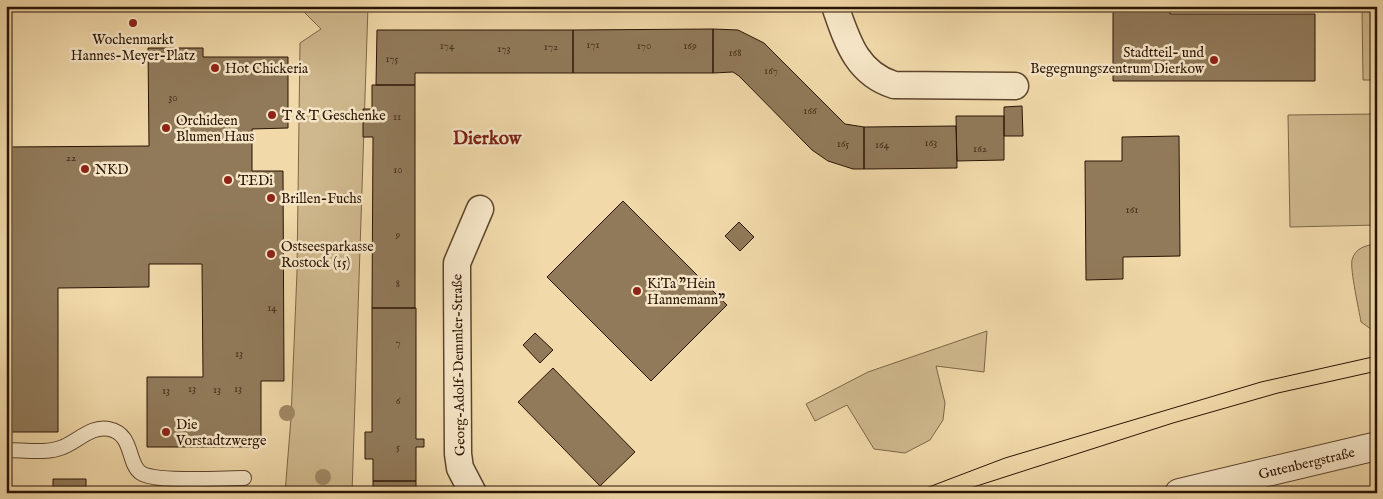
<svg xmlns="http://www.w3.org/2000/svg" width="1383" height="499" font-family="'IM FELL English',serif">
<rect width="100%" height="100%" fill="#f1d9a9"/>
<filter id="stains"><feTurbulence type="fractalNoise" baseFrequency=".004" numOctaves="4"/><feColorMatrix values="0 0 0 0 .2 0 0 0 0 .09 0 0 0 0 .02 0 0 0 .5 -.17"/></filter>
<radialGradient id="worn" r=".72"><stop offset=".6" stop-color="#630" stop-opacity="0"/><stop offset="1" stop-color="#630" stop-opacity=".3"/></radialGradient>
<path fill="#cfb88d" stroke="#7c6648" d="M 298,6 L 368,6 L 352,493 L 285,493 L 291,418 L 297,272 L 300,43 L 321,29 Z
M 1362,6 L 1377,6 L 1377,80 L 1363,80 Z
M 1377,114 L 1377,225 L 1290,227 L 1288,115 Z
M 1377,244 L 1377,332 L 1375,332 L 1361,322 C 1359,310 1350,270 1352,260 C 1355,248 1366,245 1377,244 Z
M 987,331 L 984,372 L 936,366 L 945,403 L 943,420 L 930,440 L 905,453 L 874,449 L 847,405 L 815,421 L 806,404 L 868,372 Z"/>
<path fill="#917a5a" stroke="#2a1404" d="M 1113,6 L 1170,6 L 1170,14 L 1315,14 L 1315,81 L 1113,81 Z
M 713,29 L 713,73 L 573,73 L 573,30 Z
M 713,29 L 738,30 L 764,43 L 845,124 L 864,127 L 864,169 L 853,169 L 828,161 L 812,150 L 739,76 L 733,72 L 713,73 Z
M 377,30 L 573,30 L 573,73 L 415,73 L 415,85 L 376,85 Z
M 148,48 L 203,48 L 203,57 L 288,57 L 288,128 L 252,129 L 252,171 L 283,171 L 284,381 L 261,381 L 261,447 L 147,447 L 147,377 L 203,377 L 202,264 L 149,264 L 149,287 L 58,288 L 58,432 L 6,432 L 6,142 L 6,147 L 149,146 Z
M 372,85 L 415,85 L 415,308 L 372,308 L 373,137 L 363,137 L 363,109 L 372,109 Z
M 1022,106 L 1023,136 L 1004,136 L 1004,107 Z
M 956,116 L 1004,116 L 1004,160 L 957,161 Z
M 956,126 L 957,168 L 864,169 L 864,127 Z
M 1179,136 L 1180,256 L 1123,257 L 1123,279 L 1086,280 L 1085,161 L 1122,161 L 1122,137 Z
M 623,201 L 727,305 L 651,381 L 547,277 Z
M 739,222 L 754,237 L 740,251 L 725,236 Z
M 372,308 L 416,308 L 416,439 L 424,439 L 424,447 L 416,447 L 416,481 L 373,481 L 373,459 L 365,459 L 365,432 L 372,432 Z
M 535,333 L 553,350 L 540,363 L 523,345 Z
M 553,368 L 635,452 L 600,486 L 518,402 Z
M 53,479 L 86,479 L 86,493 L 53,493 Z
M 373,481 L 416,481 L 416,493 L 373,493 Z"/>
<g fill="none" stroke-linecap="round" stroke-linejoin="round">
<g stroke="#5c452d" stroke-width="16">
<path id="service" d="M 6,450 C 24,450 47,454 63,447 C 78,441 92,425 109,429 C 134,434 127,464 141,473 C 156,483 224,478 244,478"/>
</g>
<g stroke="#5c452d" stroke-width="29">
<path id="minor" d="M 835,6 C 847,40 856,73 894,85 L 1015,86
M 473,493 L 460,468 L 458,454 L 457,272 L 457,263 L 480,209"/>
</g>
<g stroke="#5c452d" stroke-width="30">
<g id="tertiary">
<path id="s1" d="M 1179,493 L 1377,446"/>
</g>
</g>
<use href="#service" stroke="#f6e6c7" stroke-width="14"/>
<use href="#minor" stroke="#f6e6c7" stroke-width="26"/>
<use href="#tertiary" stroke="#f6e6c7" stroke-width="28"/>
<path stroke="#2a1404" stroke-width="1" d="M 913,493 L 1005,458 L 1261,382 L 1377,356
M 955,493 L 1173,423 L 1278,393 L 1377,371"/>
</g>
<g fill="#9f8865">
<circle cx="287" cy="413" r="8"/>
<circle cx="323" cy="477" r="8"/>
</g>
<g fill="#8f2418" stroke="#f6e6c7" stroke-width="2">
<circle cx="133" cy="23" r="5"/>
<circle cx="1214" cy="60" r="5"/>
<circle cx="215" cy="68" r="5"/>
<circle cx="272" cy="115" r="5"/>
<circle cx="166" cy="128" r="5"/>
<circle cx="85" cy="169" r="5"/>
<circle cx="228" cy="180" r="5"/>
<circle cx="271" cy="198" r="5"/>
<circle cx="271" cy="254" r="5"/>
<circle cx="637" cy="291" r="5"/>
<circle cx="166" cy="432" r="5"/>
</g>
<g text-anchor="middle" stroke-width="5" stroke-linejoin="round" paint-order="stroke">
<g font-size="11" fill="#442e1a">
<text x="593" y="48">171</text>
<text x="447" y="49">174</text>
<text x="644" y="49">170</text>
<text x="690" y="49">169</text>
<text x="551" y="50">172</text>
<text x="504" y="52">173</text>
<text x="735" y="56">168</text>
<text x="392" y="62">175</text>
<text x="771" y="74">167</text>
<text x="173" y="101">30</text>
<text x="810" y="114">166</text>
<text x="397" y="120">11</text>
<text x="931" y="146">163</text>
<text x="843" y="147">165</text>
<text x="882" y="148">164</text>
<text x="980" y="152">162</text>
<text x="71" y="161">22</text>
<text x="398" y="173">10</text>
<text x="1132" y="213">161</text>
<text x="398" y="238">9</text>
<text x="398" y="287">8</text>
<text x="272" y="311">14</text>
<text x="398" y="346">7</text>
<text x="239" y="357">13</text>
<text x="192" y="392">13</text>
<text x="238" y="392">13</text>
<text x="217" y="393">13</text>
<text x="166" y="394">13</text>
<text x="398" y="404">6</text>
<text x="398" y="450">5</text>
</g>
<g font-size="14" fill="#2a1404" stroke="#f6e6c7" text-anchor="start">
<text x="133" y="44" text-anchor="middle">Wochenmarkt<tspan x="133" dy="16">Hannes-Meyer-Platz</tspan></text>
<text x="1204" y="57" text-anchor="end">Stadtteil- und<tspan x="1204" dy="16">Begegnungszentrum Dierkow</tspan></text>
<text x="225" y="73">Hot Chickeria</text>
<text x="282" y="120">T &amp; T Geschenke</text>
<text x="176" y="125">Orchideen<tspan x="176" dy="16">Blumen Haus</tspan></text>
<text x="95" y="174">NKD</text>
<text x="238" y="185">TEDi</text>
<text x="281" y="203">Brillen-Fuchs</text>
<text x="281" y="251">Ostseesparkasse<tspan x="281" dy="16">Rostock (15)</tspan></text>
<text x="647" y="288">KiTa "Hein<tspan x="647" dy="16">Hannemann"</tspan></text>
<text x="176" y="429">Die<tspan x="176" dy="16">Vorstadtzwerge</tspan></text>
</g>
<g font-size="14" fill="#2a1404" stroke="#f6e6c7">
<text transform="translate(458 365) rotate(-91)" y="5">Georg-Adolf-Demmler-Straße</text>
<text dy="5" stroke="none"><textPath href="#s1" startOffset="131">Gutenbergstraße</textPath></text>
</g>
<g font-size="19" font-weight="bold" fill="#7a1f14" stroke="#f6e6c7">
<text x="487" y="144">Dierkow</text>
</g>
</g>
<rect width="1383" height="499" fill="none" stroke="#f1d9a9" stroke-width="25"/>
<rect x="8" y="8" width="1368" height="484" fill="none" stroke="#2a1404" stroke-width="2.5"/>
<rect x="12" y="12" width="1358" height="474" fill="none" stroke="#2a1404"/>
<rect width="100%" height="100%" filter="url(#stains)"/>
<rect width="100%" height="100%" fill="url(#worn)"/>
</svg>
